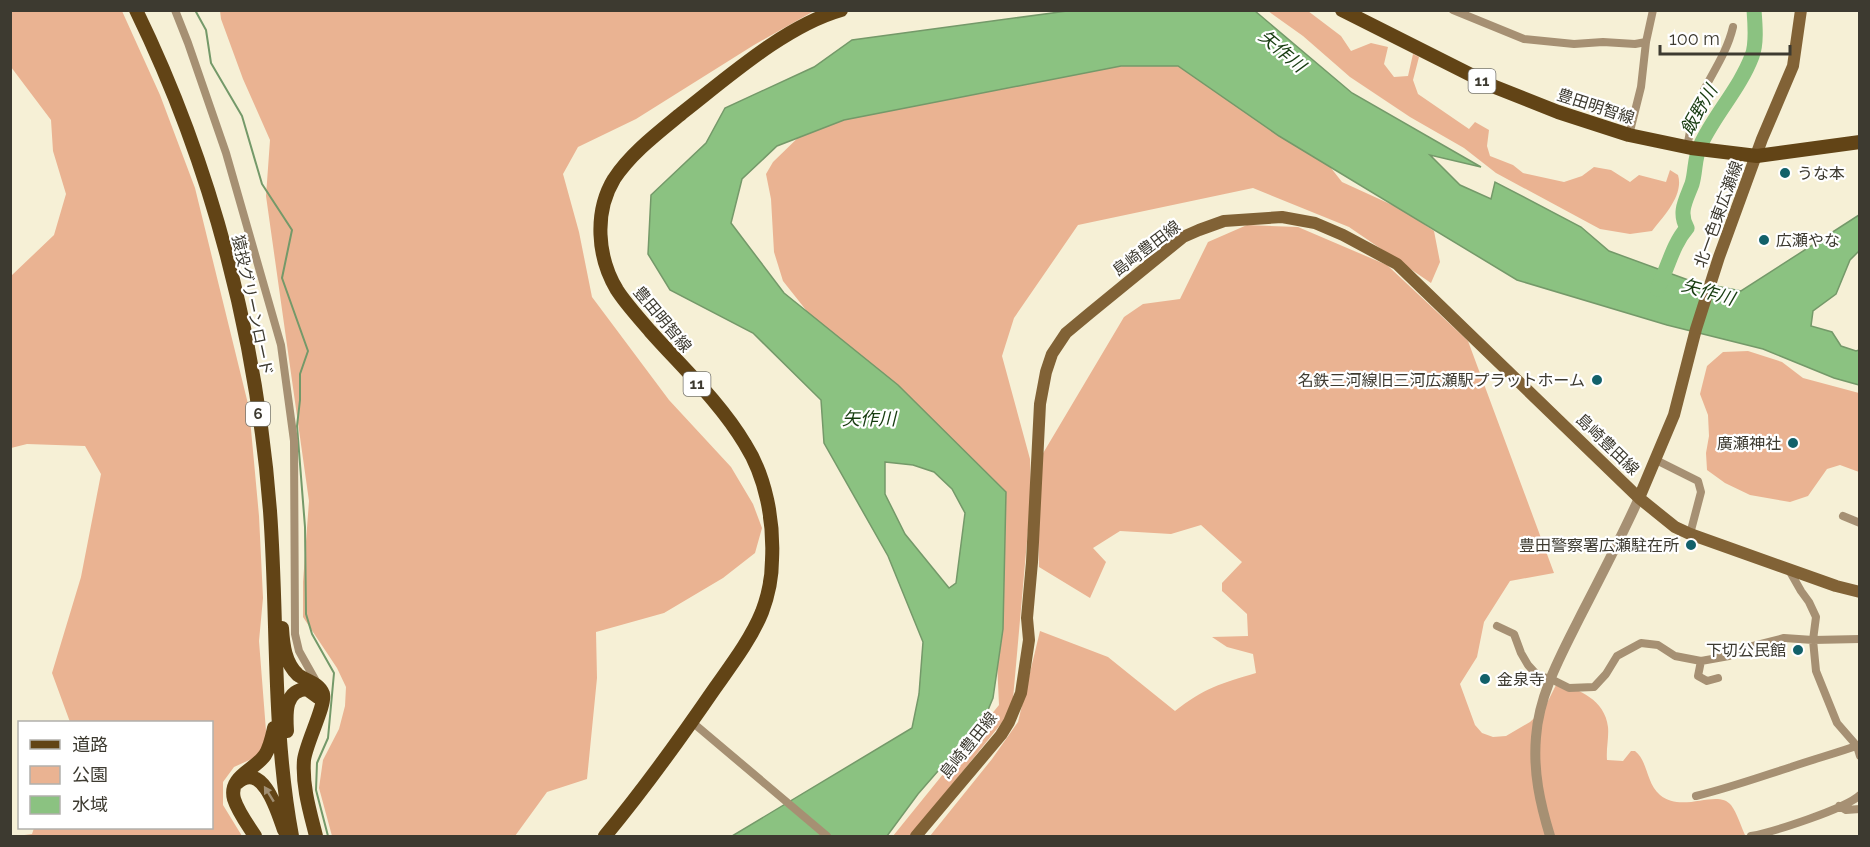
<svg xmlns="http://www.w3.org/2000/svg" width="1870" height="847" font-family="Raleway,'Noto Sans JP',sans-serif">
<rect width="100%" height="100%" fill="#f6f0d6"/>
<path fill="#eab392" d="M 11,11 L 122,11 L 160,95 L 195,188 L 249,408 L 259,516 L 263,598 L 259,641 L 266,731 L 265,745 L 256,757 L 234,767 L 223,782 L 223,805 L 242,836 L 17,836 L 32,834 L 34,828 L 212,828 L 212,722 L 70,722 L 52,673 L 81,577 L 101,474 L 85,446 L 27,444 L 11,448 L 11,276 L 54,235 L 66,194 L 53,151 L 51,120 L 11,67 Z
M 220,11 L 814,11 L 754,45 L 636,119 L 578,147 L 563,174 L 579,232 L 592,297 L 669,400 L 731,467 L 753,504 L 762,528 L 755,553 L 723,578 L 664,613 L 596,632 L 597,678 L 587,779 L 547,792 L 515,836 L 332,836 L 319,788 L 323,760 L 339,729 L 345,706 L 346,687 L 337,668 L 303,617 L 303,582 L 309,501 L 266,196 L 270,140 L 243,79 L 221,19 Z
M 1268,11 L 1308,11 L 1341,36 L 1351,51 L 1371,43 L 1388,47 L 1384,64 L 1394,77 L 1408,76 L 1413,54 L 1419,57 L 1413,80 L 1418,94 L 1469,129 L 1475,122 L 1489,130 L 1487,146 L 1490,156 L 1513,165 L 1523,173 L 1564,182 L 1582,176 L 1594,167 L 1611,170 L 1630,182 L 1639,175 L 1666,182 L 1670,170 L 1678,175 C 1684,195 1664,216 1652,231 L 1630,234 L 1600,229 L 1496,173 L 1464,148 L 1410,117 L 1350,77 L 1303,36 Z
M 1193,59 L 1316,149 L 1342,182 L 1401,209 L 1434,231 L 1440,262 L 1431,283 L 1349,227 L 1253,188 L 1078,225 L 1014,318 L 1002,356 L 1030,459 L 1031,496 L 1012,710 L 911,836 L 893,836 L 999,705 L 995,617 L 1003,503 L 825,334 L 783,281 L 774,252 L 771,199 L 766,174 L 773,162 L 809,127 L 1086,66 Z
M 1247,225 L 1298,227 L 1387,265 L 1468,341 L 1554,573 L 1510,581 L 1484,622 L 1477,657 L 1460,684 L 1475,725 L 1482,733 L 1493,737 L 1506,736 L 1530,722 L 1544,709 L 1557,683 C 1579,689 1605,700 1608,727 C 1609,738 1606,749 1607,760 L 1623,761 L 1631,751 L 1635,751 C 1648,761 1646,783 1660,795 C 1683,814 1717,788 1731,805 C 1737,813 1741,826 1745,835 L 1748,836 L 930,836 L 992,759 L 1018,722 L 1040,631 L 1108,657 L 1175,711 C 1204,688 1220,684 1256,673 L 1253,654 L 1227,647 L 1212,637 L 1248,636 L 1247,614 L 1222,591 L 1222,583 L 1242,562 L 1201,525 L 1171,534 L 1120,531 L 1093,548 L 1106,562 L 1090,598 L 1039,567 L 1038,504 L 1042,455 L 1124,317 L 1143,304 L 1180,299 L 1208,242 Z
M 1748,351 L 1782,362 L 1803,378 L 1859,393 L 1859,472 L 1840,465 L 1827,469 L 1808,496 L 1790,502 L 1750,495 L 1725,483 L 1707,470 L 1706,453 L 1709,436 L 1708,415 L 1700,394 L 1707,366 L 1723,352 Z"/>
<path fill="#8bc281" stroke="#749969" stroke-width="1.5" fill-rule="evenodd" d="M 1067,11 L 1255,11 L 1352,93 L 1481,167 L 1430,155 L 1460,185 L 1491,199 L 1495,182 L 1581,227 L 1609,251 L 1691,281 L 1741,291 L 1859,215 L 1859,251 L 1850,260 L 1836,294 L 1813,311 L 1811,326 L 1832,332 L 1841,346 L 1856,351 L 1859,350 L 1859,385 L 1834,378 L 1763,349 L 1667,325 L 1517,280 L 1279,136 L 1178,66 L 1121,66 L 844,120 L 777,146 L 742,179 L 731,223 L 784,293 L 898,385 L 1006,492 L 1003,629 L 993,698 L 985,717 L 918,794 L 887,836 L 732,836 L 912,728 L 919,694 L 923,642 L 888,556 L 824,443 L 821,400 L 753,333 L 670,290 L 648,254 L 651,195 L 706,143 L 725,108 L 814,67 L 852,40 ZM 885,462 L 913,465 L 934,472 L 952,489 L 965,513 L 956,583 L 949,588 L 905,534 L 885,494 Z"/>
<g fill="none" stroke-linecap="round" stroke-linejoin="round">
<path stroke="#749969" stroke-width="2" d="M 195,10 L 206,30 L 211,63 L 242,116 L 262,184 L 292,230 L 282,278 L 308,351 L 300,374 L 300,400 L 297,426 L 305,527 L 306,614 L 312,634 L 334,673 L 328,738 L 317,763 L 316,790 L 328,836"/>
<path stroke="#8bc281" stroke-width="15" d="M 1657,289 C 1668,269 1672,245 1687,228 C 1678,212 1686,200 1692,184 C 1696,171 1694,157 1701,144 C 1715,114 1740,88 1752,56 C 1757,44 1755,23 1754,10"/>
<path stroke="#a69073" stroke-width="8" d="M 175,10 L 188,43 L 226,153 L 281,345 L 294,441 L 295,634 L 299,651 L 317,683
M 1453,10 L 1524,39 L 1574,44 L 1603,42 L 1635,44 L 1646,42
M 1629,135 L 1641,87 L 1646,42 L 1653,10
M 1687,147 C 1690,134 1691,121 1695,109 C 1706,81 1726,57 1733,27
M 1656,460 L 1698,481 L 1701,492 L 1690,534
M 1843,516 L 1860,523
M 1789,570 L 1801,591 L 1809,602 L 1816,617 L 1813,640 L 1816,671 L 1837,723 L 1857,746 L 1860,756
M 1497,626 L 1514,634 L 1521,653 L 1528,665 L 1538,676 L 1551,679 L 1569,688 L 1594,687 L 1606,674 L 1617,656 L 1641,643 L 1658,645 L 1675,656 L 1701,661 L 1729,656 L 1737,650 L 1784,638 L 1813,640 L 1860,639
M 1701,661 L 1698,676 L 1707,681 L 1718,678
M 692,722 L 827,836
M 1696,796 C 1729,788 1760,777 1791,767 C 1814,759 1837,753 1859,745
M 1839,806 L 1846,810 L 1860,809
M 1751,836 C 1773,832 1845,809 1860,795"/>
<path stroke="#a69073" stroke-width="10" d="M 1550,836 C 1540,803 1533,772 1536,737 C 1539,694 1561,655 1580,617 C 1600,578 1621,538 1639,498"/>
<path stroke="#816236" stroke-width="12" d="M 1639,498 L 1674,415 L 1696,329 L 1719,257 L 1762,139 L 1793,66 L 1801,10
M 916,836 L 1001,735 L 1009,722 L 1021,693 L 1029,640 L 1027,618 L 1032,562 L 1040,404 L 1046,372 L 1052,354 L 1066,333 L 1090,313 L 1183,237 L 1199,230 L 1224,221 L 1282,217 L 1315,223 L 1343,235 L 1397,264 L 1639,498 L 1675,527 L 1690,534 L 1836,586 L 1860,592"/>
<path stroke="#624416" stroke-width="14" d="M 136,10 C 212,166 257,339 270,511 C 278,620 272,729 292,836
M 1342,10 L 1495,87 L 1558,112 L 1629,135 L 1691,148 L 1757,156 L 1860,142
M 282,628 C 283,645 285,663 298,675 C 306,681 319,683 323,694 C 326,705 306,743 304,760 C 302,786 310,812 316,836
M 287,731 C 286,714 284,690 307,689 L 318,697
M 237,783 C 263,760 278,813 284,830
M 255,836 C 248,825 238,812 234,799 C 228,776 255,770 265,755 C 270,747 272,737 274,728
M 605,836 C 644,789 680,739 715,688 C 732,664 751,639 762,612 C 768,596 772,577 772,560 C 774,521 766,477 745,444 C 720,402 682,367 650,331 C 639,318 626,304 617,290 C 597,257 594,212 614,179 C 631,153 659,132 682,113 C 727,78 785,26 841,10"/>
</g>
<defs><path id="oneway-solid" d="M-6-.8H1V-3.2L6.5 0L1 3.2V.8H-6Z" transform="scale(1.5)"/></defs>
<use fill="#a18f73" href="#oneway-solid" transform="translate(269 794) rotate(-122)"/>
<g fill="#12616a" stroke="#fff" stroke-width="2">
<circle cx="1785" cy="173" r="6"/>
<circle cx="1764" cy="240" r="6"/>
<circle cx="1597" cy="380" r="6"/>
<circle cx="1793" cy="443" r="6"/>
<circle cx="1691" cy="545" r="6"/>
<circle cx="1798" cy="650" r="6"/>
<circle cx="1485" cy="679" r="6"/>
</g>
<g text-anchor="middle" stroke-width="4.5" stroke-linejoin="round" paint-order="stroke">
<g fill="#fff" stroke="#77756e" stroke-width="1.5">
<rect x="1468.5" y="69" width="27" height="24" rx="4.5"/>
<rect x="683.5" y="372" width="27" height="24" rx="4.5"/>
<rect x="246" y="402" width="24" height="24" rx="4.5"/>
</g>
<g font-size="15" font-weight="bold" fill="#3d3a30">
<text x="1482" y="86">11</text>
<text x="697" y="389">11</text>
<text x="258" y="419">6</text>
</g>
<g font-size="16" fill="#3d3a30" stroke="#fff">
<text transform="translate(1596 106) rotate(18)" y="6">豊田明智線</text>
<text transform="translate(1718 214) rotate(-70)" y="6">北一色東広瀬線</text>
<text transform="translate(1146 248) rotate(-37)" y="6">島崎豊田線</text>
<text transform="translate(253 305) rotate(78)" y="6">猿投グリーンロード</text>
<text transform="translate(663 319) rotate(50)" y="6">豊田明智線</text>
<text transform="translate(1608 444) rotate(44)" y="6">島崎豊田線</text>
<text transform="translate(968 745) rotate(-51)" y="6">島崎豊田線</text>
</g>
<g font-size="16" fill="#3d3a30" stroke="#fff" text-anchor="end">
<text x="1797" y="179" text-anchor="start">うな本</text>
<text x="1776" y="246" text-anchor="start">広瀬やな</text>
<text x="1585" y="386">名鉄三河線旧三河広瀬駅プラットホーム</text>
<text x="1781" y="449">廣瀬神社</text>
<text x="1679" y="551">豊田警察署広瀬駐在所</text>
<text x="1786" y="656">下切公民館</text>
<text x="1497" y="685" text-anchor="start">金泉寺</text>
</g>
<g font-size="18" font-style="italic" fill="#173c10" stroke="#fff">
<text transform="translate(1282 51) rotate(40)" y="6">矢作川</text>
<text transform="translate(1699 110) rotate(-60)" y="6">飯野川</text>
<text transform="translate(1708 292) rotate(16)" y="6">矢作川</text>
<text x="869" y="425">矢作川</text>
</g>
</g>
<rect width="1870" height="847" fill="none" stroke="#3d3a30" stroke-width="24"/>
<rect x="18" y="721" width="195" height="108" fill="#ffffff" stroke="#b1b0ac" stroke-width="1.5"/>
<rect x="30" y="740" width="30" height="9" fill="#624416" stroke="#b1b0ac" stroke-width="1.5"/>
<text x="72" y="751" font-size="18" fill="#3d3a30">道路</text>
<rect x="30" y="766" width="30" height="18" fill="#eab392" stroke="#b1b0ac" stroke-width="1.5"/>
<text x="72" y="781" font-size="18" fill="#3d3a30">公園</text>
<rect x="30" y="796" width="30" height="18" fill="#8bc281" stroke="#b1b0ac" stroke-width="1.5"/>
<text x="72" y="811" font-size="18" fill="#3d3a30">水域</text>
<path d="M1660 45v9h130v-9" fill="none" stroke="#3d3a30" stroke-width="3"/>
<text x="1669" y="45" font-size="18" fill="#3d3a30" stroke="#ffffff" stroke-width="4.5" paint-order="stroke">100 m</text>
</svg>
